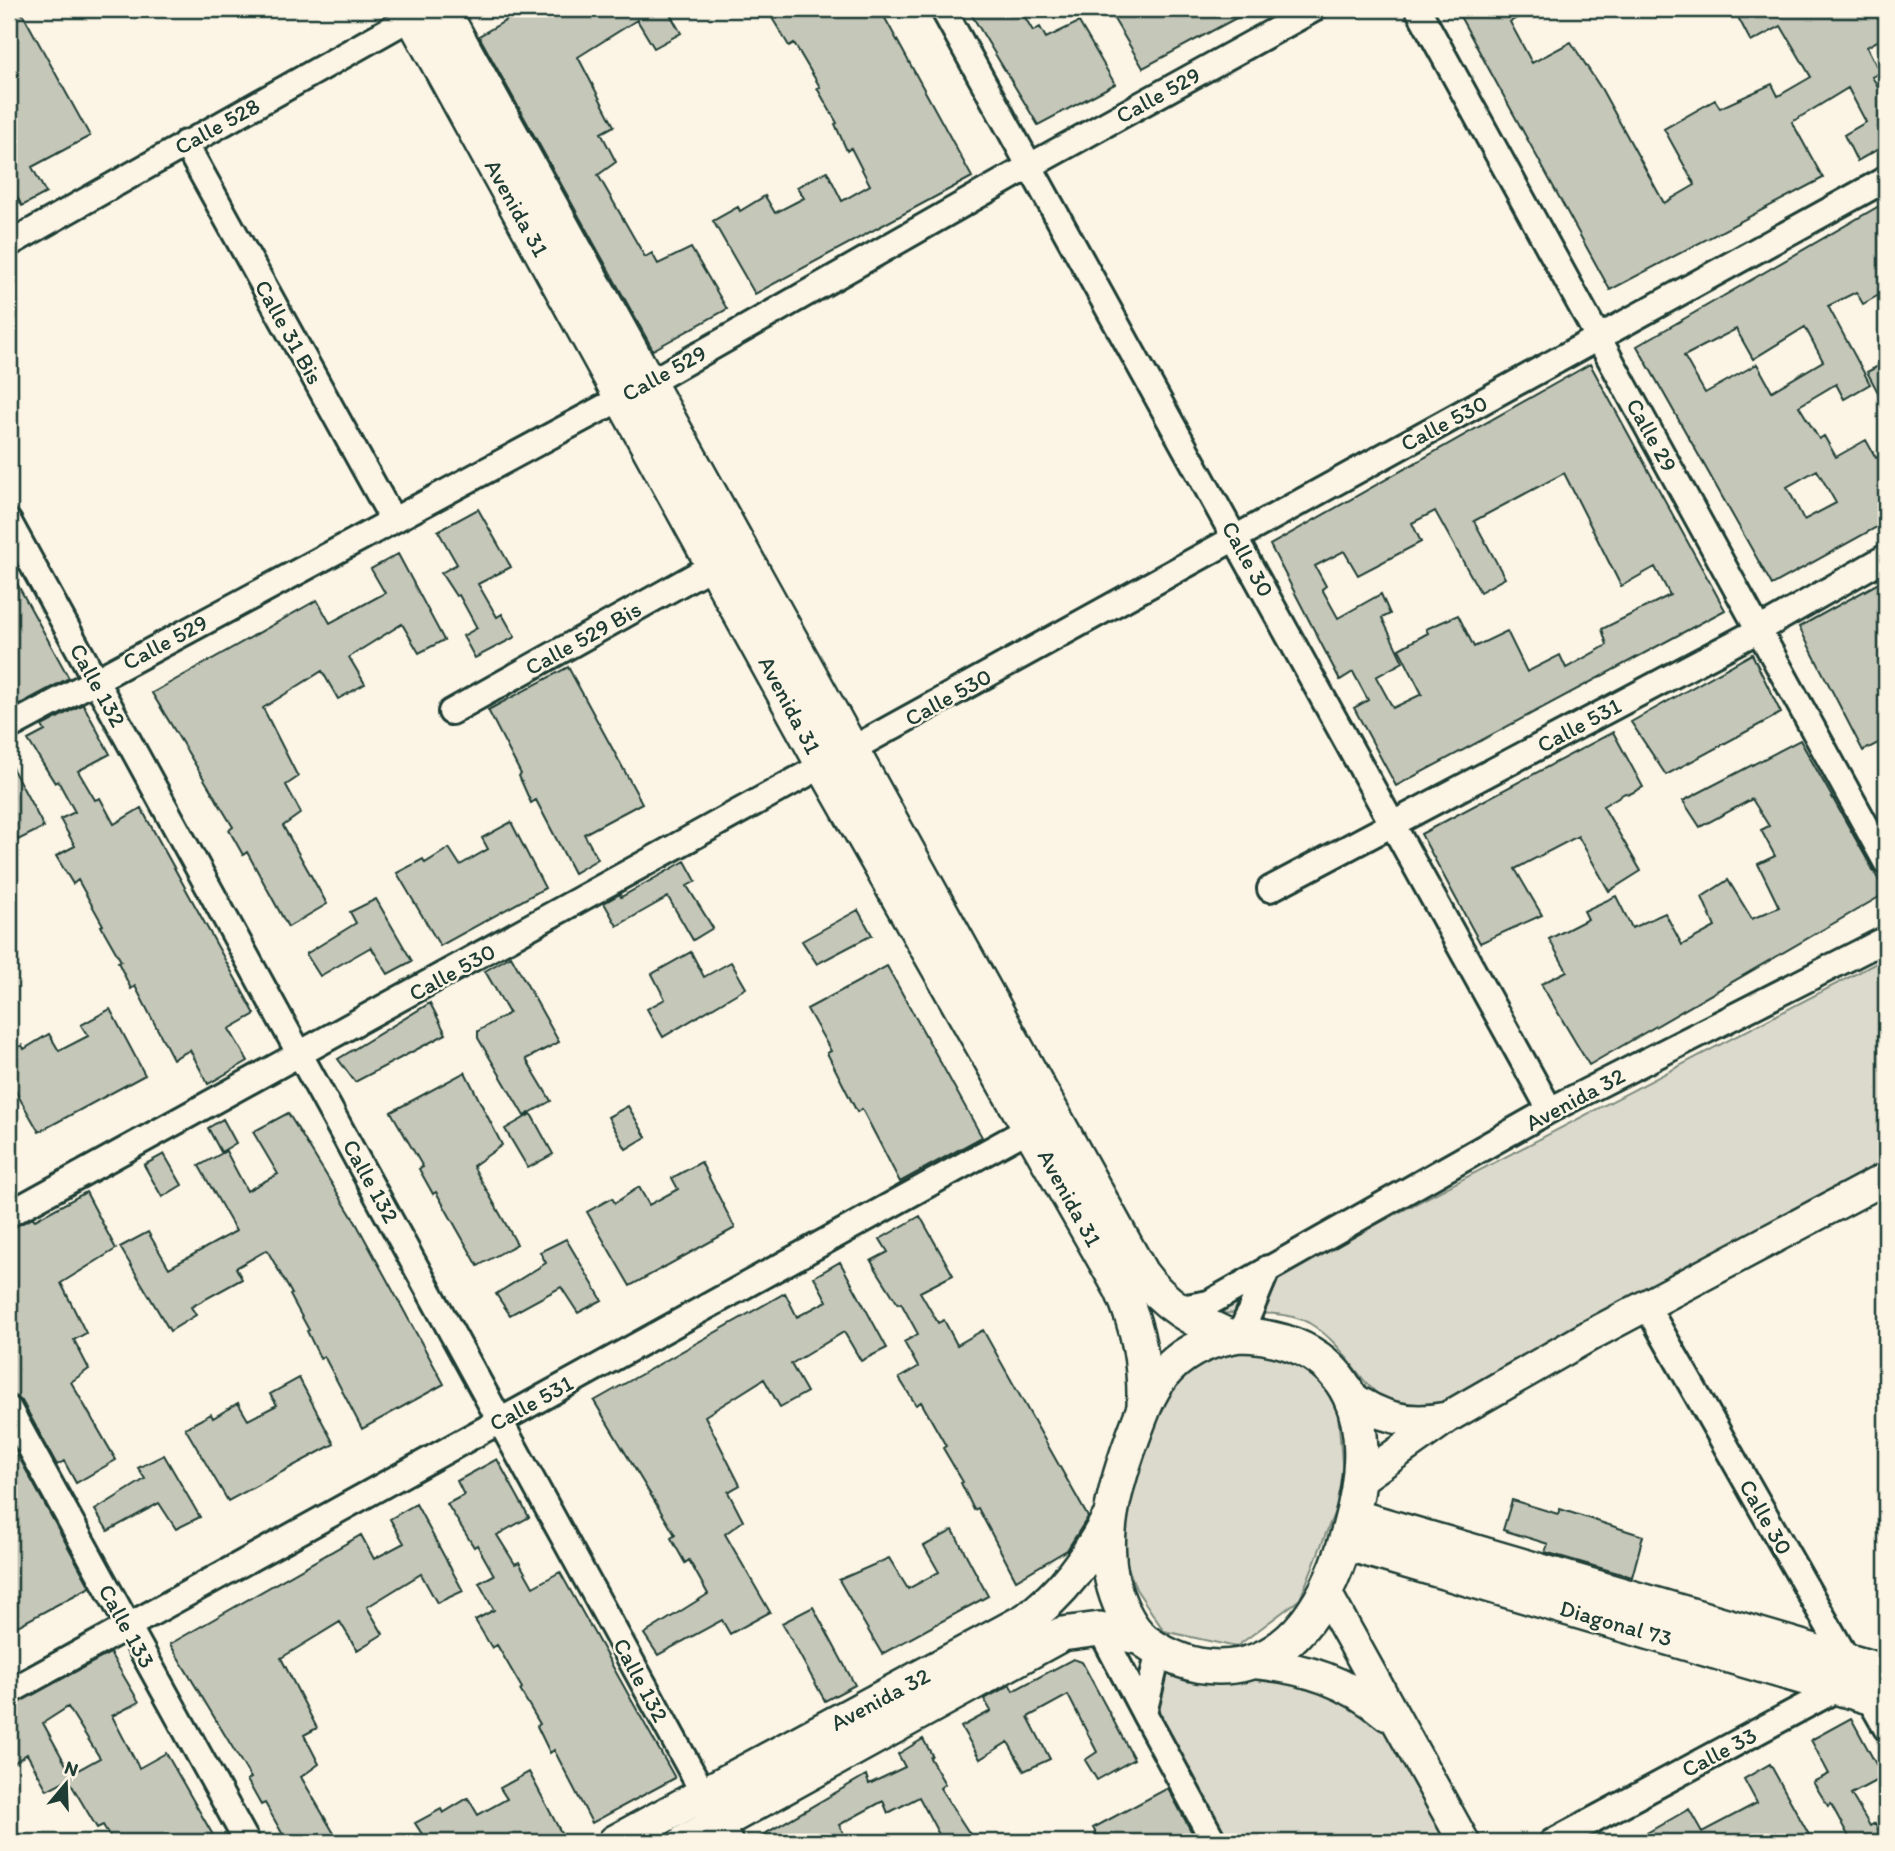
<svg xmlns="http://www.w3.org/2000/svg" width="1895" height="1851" font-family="Itim,sans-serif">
<rect width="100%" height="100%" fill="#fcf5e5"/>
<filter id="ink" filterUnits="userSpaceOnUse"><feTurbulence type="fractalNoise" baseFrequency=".0143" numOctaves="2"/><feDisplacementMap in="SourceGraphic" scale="14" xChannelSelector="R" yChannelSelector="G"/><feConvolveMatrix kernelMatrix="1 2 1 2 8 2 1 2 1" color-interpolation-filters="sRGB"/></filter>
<g filter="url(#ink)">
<path fill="#dcdacc" stroke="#7e8c80" stroke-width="2" d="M 1886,958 L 1886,1165 L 1447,1404 C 1358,1422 1367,1357 1309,1323 C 1285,1310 1251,1314 1224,1313 L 1221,1310 L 1224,1304 Z
M 1220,1339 L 1311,1360 L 1338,1413 L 1344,1488 L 1300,1599 L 1236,1647 L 1164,1631 L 1136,1589 L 1116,1534 L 1137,1441 L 1174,1383 Z
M 1297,1671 L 1370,1704 L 1446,1842 L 1228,1842 L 1151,1707 L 1155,1690 L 1168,1674 Z"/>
<path fill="#c5c7b9" stroke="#1f3d34" stroke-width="2" fill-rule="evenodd" d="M 9,9 L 20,9 L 90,136 L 32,167 L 46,193 L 22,206 L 9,182 Z
M 526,9 L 667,9 L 681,33 L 654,48 L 637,20 L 578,57 L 614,126 L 601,133 L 616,162 L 598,175 L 645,257 L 652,253 L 658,264 L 691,248 L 727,309 L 653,350 L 479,36 Z
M 789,9 L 880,9 L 972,177 L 755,294 L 713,221 L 738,207 L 740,211 L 765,196 L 775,213 L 804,198 L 797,187 L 827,171 L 842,201 L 870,185 L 851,148 L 847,151 L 835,124 L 837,123 L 817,88 L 820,87 L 794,43 L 789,46 L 772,18 Z
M 968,9 L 1020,9 L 1033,31 L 1040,27 L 1046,38 L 1079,22 L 1115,84 L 1038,125 Z
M 1108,9 L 1253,9 L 1143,68 Z
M 1456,9 L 1533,9 L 1510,22 L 1532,63 L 1571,42 L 1602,90 L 1664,203 L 1695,185 L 1664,129 L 1715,100 L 1720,108 L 1772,84 L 1778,96 L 1811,77 L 1781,26 L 1751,42 L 1738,17 L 1751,9 L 1874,9 L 1886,36 L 1867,47 L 1880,73 L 1872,77 L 1886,99 L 1886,145 L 1857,161 L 1844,135 L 1866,122 L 1848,88 L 1792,122 L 1823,178 L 1610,290 Z
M 1886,202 L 1886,291 L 1863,304 L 1856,292 L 1828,306 L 1870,384 L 1844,399 L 1836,384 L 1799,406 L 1819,439 L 1824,436 L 1836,457 L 1866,440 L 1876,458 L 1886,453 L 1886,522 L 1772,585 L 1637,346 ZM 1805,327 L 1823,361 L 1772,391 L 1757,364 L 1705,393 L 1684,356 L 1736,329 L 1753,359 ZM 1817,470 L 1836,503 L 1804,520 L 1787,487 Z
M 1886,362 L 1886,407 L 1867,372 Z
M 1590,364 L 1725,610 L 1396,786 L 1354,708 L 1368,700 L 1353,672 L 1340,680 L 1270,545 ZM 1564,473 L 1621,586 L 1655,567 L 1670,595 L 1602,629 L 1607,645 L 1566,668 L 1560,655 L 1527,672 L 1507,631 L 1474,647 L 1458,615 L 1426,629 L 1428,633 L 1399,649 L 1422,694 L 1393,708 L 1376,677 L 1403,662 L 1382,618 L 1390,614 L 1381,594 L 1338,618 L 1322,589 L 1326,586 L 1315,566 L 1344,551 L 1358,575 L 1421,542 L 1412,523 L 1435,511 L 1480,592 L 1505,578 L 1474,521 Z
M 478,509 L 511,567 L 478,584 L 497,617 L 502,614 L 515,637 L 475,658 L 463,636 L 477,628 L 459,595 L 456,596 L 441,573 L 457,564 L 438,531 Z
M 398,554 L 444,640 L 419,653 L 402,624 L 349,657 L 365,684 L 338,699 L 322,671 L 263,708 L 298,777 L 286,785 L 301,813 L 283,826 L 327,904 L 288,927 L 247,852 L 243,855 L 229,830 L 233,827 L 152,693 L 317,600 L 330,623 L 385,593 L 371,569 Z
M 9,569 L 69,678 L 9,710 Z
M 1886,579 L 1886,739 L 1863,751 L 1799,627 Z
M 1752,654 L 1781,713 L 1666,775 L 1631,722 Z
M 568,667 L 642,803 L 584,834 L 598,859 L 574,873 L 536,800 L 531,803 L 519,776 L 521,774 L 488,710 Z
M 83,704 L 110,754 L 78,771 L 95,800 L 100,798 L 114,824 L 141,808 L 255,1014 L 229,1029 L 248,1061 L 208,1084 L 190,1050 L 173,1059 L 135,986 L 131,989 L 118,962 L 121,961 L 101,926 L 103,925 L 78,880 L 73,884 L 56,856 L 75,846 L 60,819 L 75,812 L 58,781 L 55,783 L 28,740 L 45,731 L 42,726 Z
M 1613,732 L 1643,787 L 1630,794 L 1625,793 L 1603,806 L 1641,871 L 1609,891 L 1578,836 L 1515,869 L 1542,915 L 1480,943 L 1421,834 Z
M 1800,740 L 1886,893 L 1589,1065 L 1541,984 L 1567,971 L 1549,939 L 1588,919 L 1584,911 L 1616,896 L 1632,928 L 1665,913 L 1682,945 L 1715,927 L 1702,897 L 1728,880 L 1752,919 L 1779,907 L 1758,864 L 1775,856 L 1761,830 L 1769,826 L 1752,799 L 1700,827 L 1683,801 Z
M 9,762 L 44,827 L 18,840 L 9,823 Z
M 511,822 L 545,888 L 440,946 L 397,873 L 423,859 L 425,863 L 449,848 L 460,865 L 488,849 L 482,838 Z
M 685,861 L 696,881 L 687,886 L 713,928 L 693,940 L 668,897 L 617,926 L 604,903 L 620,894 L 621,897 Z
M 376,899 L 412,961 L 388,974 L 371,947 L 320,976 L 306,954 L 356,923 L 350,912 Z
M 858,910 L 872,935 L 817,964 L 802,941 Z
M 691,952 L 704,977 L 731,962 L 746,988 L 663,1037 L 647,1009 L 665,999 L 652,974 Z
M 511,956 L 559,1042 L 526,1059 L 551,1101 L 524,1116 L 478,1038 L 478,1031 L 509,1013 L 485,971 Z
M 887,966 L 982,1137 L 900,1182 L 862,1109 L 857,1112 L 827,1053 L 831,1051 L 807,1009 Z
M 430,1003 L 446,1034 L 355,1082 L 338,1059 Z
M 110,1009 L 145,1075 L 39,1132 L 9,1080 L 9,1052 L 22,1045 L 24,1049 L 49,1034 L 59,1051 L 88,1036 L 81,1025 Z
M 465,1072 L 502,1145 L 473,1166 L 517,1244 L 478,1266 L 436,1192 L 433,1194 L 419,1169 L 423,1167 L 391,1112 Z
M 628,1106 L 646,1137 L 626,1149 L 608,1117 Z
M 288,1113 L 356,1223 L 444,1384 L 362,1429 L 324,1356 L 320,1358 L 307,1331 L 309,1330 L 290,1295 L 292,1294 L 267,1250 L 236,1268 L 242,1279 L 191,1307 L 196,1315 L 170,1331 L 120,1247 L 148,1232 L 169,1268 L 236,1231 L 199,1166 L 226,1151 L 247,1191 L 278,1174 L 253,1132 Z
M 531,1114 L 553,1154 L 528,1168 L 505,1129 Z
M 223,1119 L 236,1143 L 221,1152 L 208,1128 Z
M 164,1154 L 182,1185 L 162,1197 L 144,1165 Z
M 701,1162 L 735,1228 L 630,1286 L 587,1212 L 612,1198 L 615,1203 L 639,1187 L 649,1205 L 678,1189 L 672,1178 Z
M 86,1192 L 116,1249 L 61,1283 L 86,1333 L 74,1340 L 89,1369 L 71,1382 L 116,1460 L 76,1483 L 64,1461 L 57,1465 L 22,1401 L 9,1394 L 9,1229 L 33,1218 L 35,1220 Z
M 920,1216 L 953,1275 L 920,1292 L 938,1323 L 944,1320 L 957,1345 L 983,1330 L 1088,1517 L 1067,1550 L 1016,1580 L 978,1508 L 974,1510 L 961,1483 L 963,1482 L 943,1448 L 946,1446 L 921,1402 L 916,1405 L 899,1378 L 918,1367 L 904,1342 L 918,1334 L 901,1303 L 898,1304 L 871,1261 L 888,1252 L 880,1239 Z
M 566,1239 L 602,1300 L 578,1313 L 561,1287 L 510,1315 L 496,1294 L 546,1263 L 540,1252 Z
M 840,1262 L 887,1348 L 861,1361 L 844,1332 L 791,1364 L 807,1392 L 780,1407 L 764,1379 L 705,1416 L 740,1485 L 728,1492 L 743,1521 L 725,1534 L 770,1612 L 730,1634 L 722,1620 L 658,1655 L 644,1634 L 708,1594 L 689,1560 L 685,1563 L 671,1538 L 675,1535 L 594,1401 L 785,1293 L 797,1317 L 827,1301 L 814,1277 Z
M 299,1378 L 334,1444 L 228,1501 L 185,1428 L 211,1414 L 213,1418 L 238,1403 L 248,1420 L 277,1405 L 270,1394 Z
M 9,1439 L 90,1587 L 14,1628 L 9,1619 Z
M 164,1455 L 200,1517 L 176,1529 L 159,1503 L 108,1531 L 95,1510 L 145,1479 L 138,1468 Z
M 497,1459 L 529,1517 L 497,1535 L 515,1564 L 519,1562 L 533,1587 L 560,1572 L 675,1778 L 592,1823 L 554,1750 L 550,1753 L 537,1726 L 540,1724 L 520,1690 L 522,1688 L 497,1645 L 492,1648 L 475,1620 L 494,1610 L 479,1583 L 494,1575 L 477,1545 L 474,1547 L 447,1504 L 464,1495 L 457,1481 Z
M 1512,1500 L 1558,1514 L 1560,1509 L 1643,1536 L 1632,1577 L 1545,1552 L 1548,1544 L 1503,1530 Z
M 416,1504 L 463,1591 L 437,1603 L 421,1574 L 367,1607 L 383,1634 L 357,1650 L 340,1622 L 281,1658 L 317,1728 L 304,1735 L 319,1764 L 301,1777 L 339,1842 L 287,1842 L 265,1803 L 261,1805 L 247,1780 L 251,1778 L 170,1644 L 361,1535 L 374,1559 L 404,1543 L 390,1519 Z
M 953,1530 L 988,1596 L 882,1654 L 839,1580 L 889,1558 L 908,1589 L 939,1572 L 924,1546 Z
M 813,1607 L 855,1685 L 825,1701 L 782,1623 Z
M 110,1653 L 139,1702 L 112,1716 L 139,1768 L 166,1753 L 217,1842 L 113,1842 L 103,1825 L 97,1828 L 68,1779 L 47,1790 L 27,1754 L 9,1766 L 9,1707 ZM 68,1707 L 100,1758 L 71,1774 L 43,1723 Z
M 1073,1659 L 1082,1662 L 1134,1759 L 1097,1780 L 1085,1760 L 1097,1752 L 1068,1695 L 1028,1717 L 1050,1759 L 1024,1771 L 1008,1742 L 980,1759 L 961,1727 L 991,1711 L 984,1699 L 1010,1685 L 1013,1691 Z
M 1851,1718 L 1883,1777 L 1851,1794 L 1870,1826 L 1875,1823 L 1885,1842 L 1840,1842 L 1849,1837 L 1831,1804 L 1828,1806 L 1813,1782 L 1829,1774 L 1811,1740 Z
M 923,1739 L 932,1755 L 930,1758 L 945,1784 L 940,1788 L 975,1842 L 943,1842 L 919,1797 L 888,1813 L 883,1801 L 839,1825 L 848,1842 L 751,1842 L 866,1775 L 869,1784 L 905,1767 L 898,1754 Z
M 1770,1764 L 1813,1842 L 1780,1842 L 1775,1833 L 1760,1842 L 1631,1842 L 1689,1809 L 1702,1832 L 1757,1803 L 1744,1779 Z
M 529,1772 L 566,1842 L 427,1842 L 415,1823 L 441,1809 L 443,1813 L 468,1798 L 478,1815 L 507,1799 L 500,1788 Z
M 1168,1788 L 1197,1842 L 1101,1842 L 1093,1828 Z"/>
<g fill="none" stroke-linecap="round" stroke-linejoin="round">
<g stroke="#1f3d34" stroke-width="30">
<path id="minor" d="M 943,9 L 1550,1110
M 1418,9 L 1886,862
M 185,143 L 393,520
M 9,244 L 426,9
M 9,522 L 730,1842
M 451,712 L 714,565
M 9,727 L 649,383 L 1030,166 L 1314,9
M 1270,889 L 1759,630 L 1886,557
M 9,1214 L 1886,179
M 1646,1305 L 1886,1728
M 1175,1309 L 1209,1303 L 1550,1110 L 1886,939
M 1240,1335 L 1268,1268
M 9,1409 L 247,1842
M 1100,1629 L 1144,1713
M 1159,1651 L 1144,1713 L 1214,1842
M 9,1692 L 1043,1121
M 1552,1842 L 1848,1683"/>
</g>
<g stroke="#1f3d34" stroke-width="35">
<path id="tertiary" d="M 1350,1396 C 1379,1417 1408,1425 1444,1418
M 1359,1480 L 1448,1417 L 1587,1337 L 1886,1178
M 1325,1591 L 1464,1842
M 1254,1663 C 1306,1668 1347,1681 1387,1715"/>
</g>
<g stroke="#1f3d34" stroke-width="38">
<path id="secondary" d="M 408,9 L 824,767 L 1121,1289 C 1139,1329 1145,1364 1144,1408
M 442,9 L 1141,1273 C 1164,1305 1193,1320 1229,1336
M 1240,1335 C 1284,1336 1328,1352 1349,1395 C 1368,1433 1361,1485 1350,1525 C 1333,1590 1296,1668 1218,1667 C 1191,1667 1166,1656 1145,1641 C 1135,1633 1128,1621 1123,1611 C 1095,1554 1112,1494 1133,1437 C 1142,1413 1150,1387 1169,1368 C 1189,1348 1213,1339 1240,1335 Z
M 1353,1516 L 1886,1672
M 1345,1543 L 1886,1702
M 615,1842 L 1026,1620 C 1063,1593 1086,1560 1108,1520
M 685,1842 L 1062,1634 L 1100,1629 L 1141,1638"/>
</g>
<use href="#minor" stroke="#fcf5e5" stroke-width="24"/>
<use href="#tertiary" stroke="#fcf5e5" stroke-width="30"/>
<use href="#secondary" stroke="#fcf5e5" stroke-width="33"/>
</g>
</g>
<g text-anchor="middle" stroke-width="5" stroke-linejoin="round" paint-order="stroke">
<g font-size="23" fill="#1f3d34" stroke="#fcf5e5">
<text transform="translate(1158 95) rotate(-29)" y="8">Calle 529</text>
<text transform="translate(217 126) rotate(-29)" y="8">Calle 528</text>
<text transform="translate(517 208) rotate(61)" y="8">Avenida 31</text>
<text transform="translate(289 332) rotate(61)" y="8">Calle 31 Bis</text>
<text transform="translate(664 373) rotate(-29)" y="8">Calle 529</text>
<text transform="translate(1444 423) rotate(-28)" y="8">Calle 530</text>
<text transform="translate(1652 435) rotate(61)" y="8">Calle 29</text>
<text transform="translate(1248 559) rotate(61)" y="8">Calle 30</text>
<text transform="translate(583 638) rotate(-29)" y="8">Calle 529 Bis</text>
<text transform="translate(165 642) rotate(-28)" y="8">Calle 529</text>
<text transform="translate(98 685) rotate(61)" y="8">Calle 132</text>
<text transform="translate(948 697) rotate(-29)" y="8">Calle 530</text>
<text transform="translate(790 705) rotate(62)" y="8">Avenida 31</text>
<text transform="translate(1579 725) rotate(-28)" y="8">Calle 531</text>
<text transform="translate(452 972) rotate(-29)" y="8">Calle 530</text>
<text transform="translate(1575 1099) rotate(-28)" y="8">Avenida 32</text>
<text transform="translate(371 1181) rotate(61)" y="8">Calle 132</text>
<text transform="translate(1070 1198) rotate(61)" y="8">Avenida 31</text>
<text transform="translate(531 1403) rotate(-29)" y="8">Calle 531</text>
<text transform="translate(1766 1517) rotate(60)" y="8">Calle 30</text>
<text transform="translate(1616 1623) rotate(16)" y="8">Diagonal 73</text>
<text transform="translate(127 1626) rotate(61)" y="8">Calle 133</text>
<text transform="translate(641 1680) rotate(62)" y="8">Calle 132</text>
<text transform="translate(880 1699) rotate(-28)" y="8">Avenida 32</text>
<text transform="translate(1719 1752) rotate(-28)" y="8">Calle 33</text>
</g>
</g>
<rect width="1895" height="1851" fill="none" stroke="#fcf5e5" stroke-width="35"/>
<rect x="18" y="18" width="1860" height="1816" fill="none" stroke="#1f3d34" stroke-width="2.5" filter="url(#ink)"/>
<g transform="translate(66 1784) rotate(19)" stroke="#fcf5e5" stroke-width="5" paint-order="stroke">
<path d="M0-5L12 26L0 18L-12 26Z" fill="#1f3d34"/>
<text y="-10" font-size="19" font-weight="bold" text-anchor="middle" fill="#1f3d34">N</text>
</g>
</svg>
